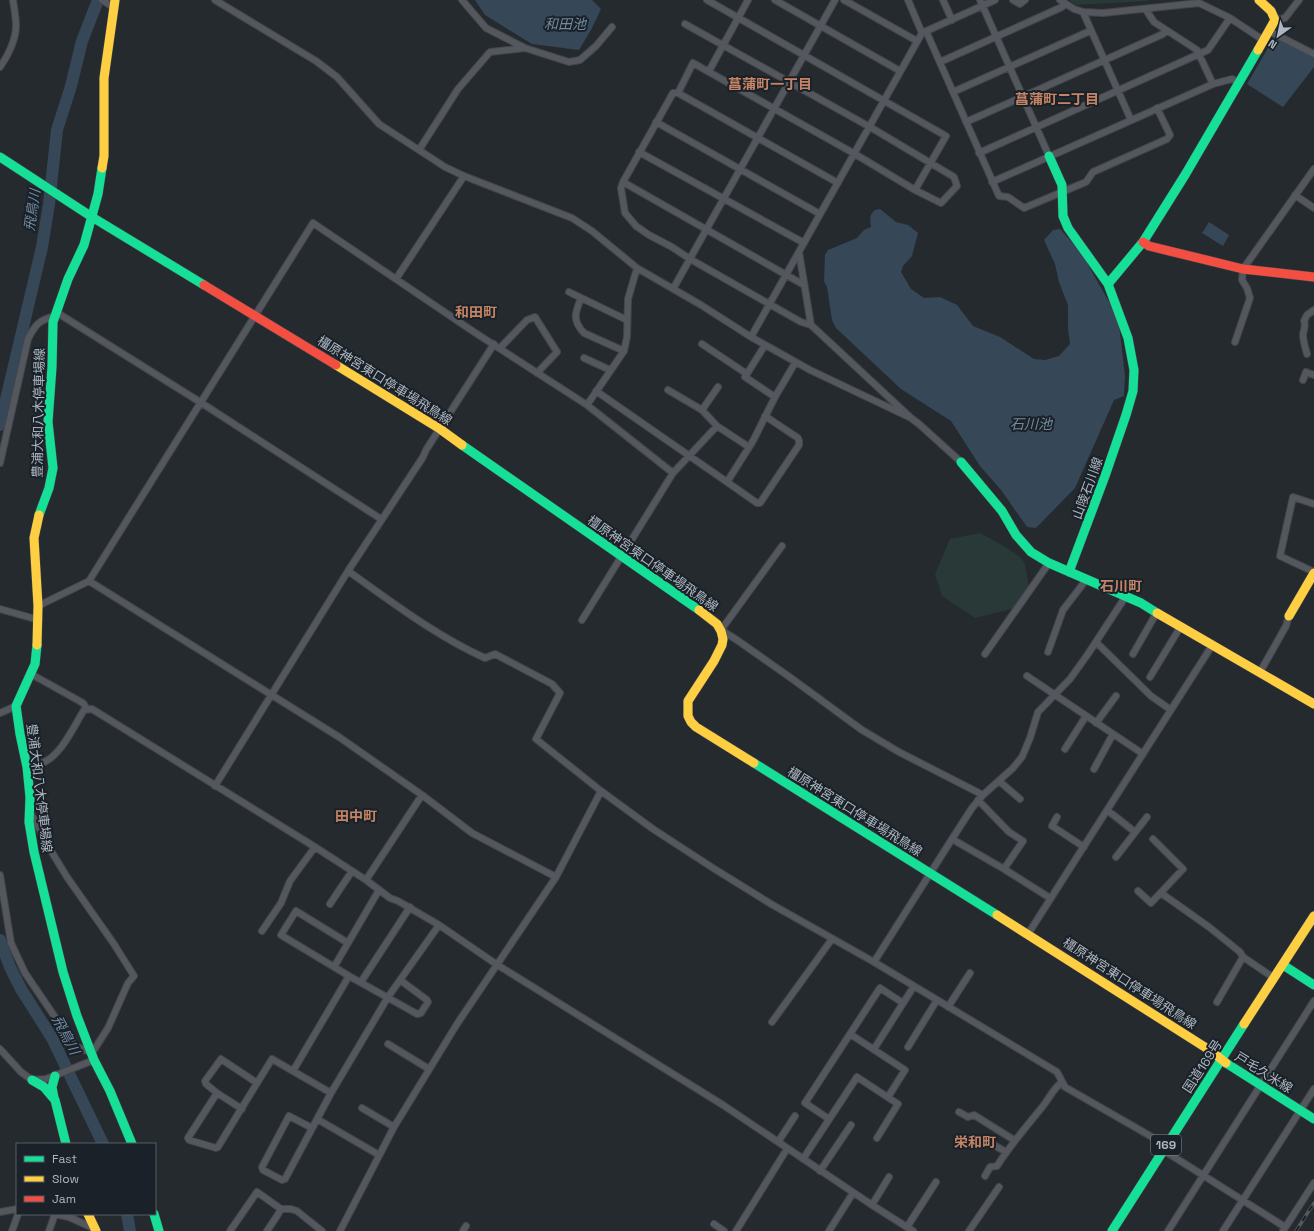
<svg xmlns="http://www.w3.org/2000/svg" width="1314" height="1231" font-family="'Space Grotesk','Noto Sans JP',sans-serif">
<rect width="100%" height="100%" fill="#252a2f"/>
<path fill="#283938" d="M 1069,0 L 1148,0 L 1147,1 L 1076,5 Z
M 980,533 C 989,538 1019,553 1024,562 C 1027,569 1027,579 1029,587 L 1015,608 L 975,618 L 942,596 L 935,574 L 950,539 Z"/>
<path fill="#364757" d="M 475,0 L 592,0 L 601,9 L 591,30 L 579,50 L 532,44 L 485,15 Z
M 1275,36 L 1314,56 L 1314,67 L 1283,107 L 1247,84 Z
M 880,209 L 896,222 L 908,225 L 918,233 L 912,256 L 903,266 L 901,272 L 911,289 L 924,298 L 940,297 L 957,305 L 973,326 L 1000,337 L 1034,359 L 1045,360 L 1059,356 L 1070,344 L 1068,329 L 1068,305 L 1059,282 L 1055,264 L 1044,240 L 1053,230 L 1060,229 L 1080,251 L 1112,307 L 1119,325 L 1125,375 L 1124,396 L 1114,400 L 1075,488 L 1036,528 L 1027,527 L 1001,490 L 980,466 L 951,421 L 901,389 L 836,328 L 832,320 L 827,287 L 824,281 L 825,255 L 828,250 L 857,238 L 864,230 L 871,227 C 870,219 869,215 875,210 Z
M 1209,222 L 1229,235 L 1223,246 L 1202,233 Z"/>
<g fill="none" stroke-linecap="round" stroke-linejoin="round">
<path stroke="#364757" stroke-width="12" d="M 0,425 L 42,247 L 49,204 L 57,130 L 71,86 L 82,41 L 98,0
M 0,940 L 10,967 L 21,989 L 52,1038 L 103,1144
M 127,1214 L 130,1231"/>
<g stroke="#42464a" stroke-width="8">
<path id="street" d="M 102,0 L 115,8
M 215,0 L 316,61 L 337,77 L 379,124 L 445,167 L 464,176 L 572,218 L 592,231 L 637,268 L 701,305 L 751,337 L 810,370 L 911,418 L 919,424 L 961,462
M 462,0 L 486,28 L 525,48
M 707,0 L 946,136 L 915,190
M 775,0 L 900,71
M 844,0 L 917,41
M 908,0 L 922,33
M 943,0 L 952,20
M 980,0 L 1049,156
M 1013,0 L 1020,4 L 1025,0
M 1060,0 L 1074,9 L 1083,12 L 1103,13 L 1199,3 L 1230,18 L 1263,40
M 1146,10 L 1154,22 L 1197,50 L 1213,84
M 1083,12 L 1131,120
M 1275,20 L 1285,18 L 1299,0
M 685,24 L 870,127 L 954,177 L 957,186 L 941,203 L 915,190 L 855,154 L 693,63 L 678,93 L 673,93 L 623,182 L 621,188 L 625,213 L 636,226 L 649,235 L 672,247 L 690,259 L 801,322 L 811,325 L 911,418
M 926,31 L 999,196 L 1008,197 L 1024,208 L 1086,182 L 1093,172 L 1167,139 L 1170,135 L 1157,108
M 1269,31 L 1314,54
M 940,62 L 1062,7 L 1065,4
M 0,67 C 8,56 16,39 16,26 C 16,17 14,8 13,0
M 709,71 L 748,0
M 953,92 L 1090,31
M 678,93 L 838,183
M 656,122 L 820,214
M 966,122 L 1163,34 L 1166,31
M 419,150 L 458,89 L 490,52 L 525,48 L 569,62 L 580,60 L 596,46 L 612,27
M 639,152 L 804,243
M 979,153 L 1208,50 L 1230,18
M 623,182 L 804,285
M 992,182 L 1213,84 L 1232,79 L 1239,82
M 1295,195 L 1314,208
M 799,252 L 811,325
M 396,279 L 464,176
M 673,289 L 835,0
M 569,292 L 627,320
M 581,298 C 575,313 572,320 584,333 L 624,351
M 56,312 L 200,402 L 381,519
M 751,337 L 922,33 L 995,0
M 1235,342 L 1250,298 L 1247,288 L 1242,280 L 1243,269 L 1314,169
M 702,344 L 747,374
M 765,345 L 745,377 L 775,397
M 500,348 L 527,320 L 535,317 L 557,352 L 537,373
M 1307,354 C 1305,347 1303,341 1303,334 C 1304,329 1306,326 1304,321 L 1307,315 L 1314,310
M 584,358 L 610,370
M 1303,380 L 1306,372 L 1314,375
M 668,390 L 702,410 L 717,426 L 749,447
M 596,391 L 727,482 L 753,441 L 775,397 L 795,363
M 587,405 L 624,351 L 627,337 L 628,299 L 637,268
M 702,410 L 718,387
M 0,463 L 28,339 C 35,325 39,320 55,316
M 727,482 L 757,503 L 760,503 L 799,445 L 799,441 L 798,438 L 765,416
M 1314,504 L 1293,497 L 1280,556 L 1314,572
M 782,546 L 721,630 L 737,640 L 791,678 L 862,730 L 899,752 L 983,795 L 1013,768 L 1022,757 L 1030,738 L 1038,712 L 1070,679 L 1088,654 L 1126,596
M 348,571 C 392,602 436,636 485,658 L 495,654 L 552,684 L 560,693 L 536,739 L 601,791 L 653,829 L 713,868 L 771,904 L 874,962 L 1057,1072 L 1065,1087 L 1166,1145
M 89,581 L 339,737 L 422,795 L 472,833 L 556,877
M 38,606 L 89,581 L 313,223 L 474,332 L 587,405 L 673,473
M 0,609 L 39,620
M 582,620 L 673,473 L 717,426
M 1096,642 L 1151,696 L 1171,710
M 1048,652 L 1063,610 L 1086,580
M 985,654 L 1049,563
M 1133,654 L 1157,612
M 1260,672 L 1286,626 L 1289,616
M 31,674 L 83,703 L 87,709
M 1027,676 L 1143,754
M 1150,677 L 1181,626
M 0,713 L 16,706
M 1096,723 L 1116,696
M 1065,749 L 1086,716
M 27,767 C 32,766 37,765 42,763 C 61,756 74,726 84,710 L 92,709 L 315,847 L 366,880 L 390,898 L 398,901 L 439,925 L 496,964 L 723,1105 L 872,1205 L 913,1231
M 1094,769 L 1113,734
M 999,781 L 1020,799
M 215,786 L 348,571 L 423,457 L 426,450 L 494,344
M 978,800 L 1009,832 L 1023,841 L 1004,869
M 1107,810 L 1135,832
M 1057,817 L 1052,826 L 1084,847
M 952,839 L 1004,869 L 1050,898
M 1116,857 L 1147,817
M 0,875 L 11,943 L 25,973 L 70,1039 L 75,1046 L 92,1053 L 108,1028 L 128,983 L 134,976 L 114,944 L 67,877 L 48,846 L 37,824 L 30,813
M 366,880 L 422,795
M 1138,891 L 1151,903 L 1183,869 L 1153,839
M 1161,893 L 1209,927 L 1240,952 L 1243,957 L 1274,978
M 330,904 L 352,871
M 262,931 L 281,903 L 290,881 L 315,847
M 1028,934 L 1213,644
M 348,943 L 296,911 L 281,935 L 349,976 L 417,1014 L 421,1013 L 428,1002 L 427,1000 L 400,980
M 874,962 L 952,839 L 972,808 L 983,795
M 334,967 L 379,890
M 361,982 L 410,907
M 1217,1002 L 1243,957
M 948,1007 L 970,973
M 772,1022 L 832,939
M 850,1034 L 905,1070 L 888,1097
M 388,1044 L 429,1069
M 908,1047 L 937,1000
M 0,1049 L 21,1072 L 32,1080 L 46,1079 L 94,1060
M 874,1049 L 914,986
M 293,1071 L 349,976
M 257,1083 L 221,1059 L 205,1081 L 206,1084 L 217,1093 L 188,1138 L 189,1140 L 216,1148 L 218,1147 C 236,1117 254,1088 272,1059 L 331,1093
M 217,1093 L 242,1109
M 362,1108 L 394,1127
M 959,1112 L 968,1117 L 974,1115 L 1014,1140
M 317,1119 L 379,1155
M 829,1119 L 805,1103 L 880,988 L 903,1003
M 312,1128 L 289,1116 L 262,1167 L 263,1170 L 282,1180 L 285,1179 L 331,1093 L 388,997 L 439,925
M 987,1141 L 1006,1152
M 778,1142 L 795,1116
M 1163,1150 L 1285,1227
M 803,1159 L 857,1077 L 898,1104 L 877,1138
M 820,1171 L 851,1125
M 985,1176 L 990,1167 L 997,1166 C 1011,1144 1027,1126 1043,1106 C 1050,1097 1053,1089 1062,1082
M 872,1205 L 889,1177
M 0,1212 L 17,1209
M 55,1214 L 69,1217 L 95,1229 L 95,1230
M 714,1224 L 724,1231
M 907,1227 L 936,1182
M 12,1231 L 18,1214
M 49,1231 L 55,1214
M 230,1231 L 257,1192 L 281,1209 L 291,1209 L 297,1211 L 322,1231
M 267,1231 L 277,1216 L 281,1209
M 340,1231 L 394,1127 L 457,1024 L 556,877 L 601,791
M 463,1231 L 466,1226
M 736,1231 L 787,1149
M 829,1231 L 853,1193
M 969,1231 L 999,1187
M 1168,1231 L 1314,1001
M 1223,1231 L 1314,1089
M 1283,1231 L 1314,1183"/>
</g>
<g stroke="#42464a" stroke-width="10">
<path id="fast" d="M 1049,156 L 1062,185 L 1063,216 L 1068,228 L 1108,284 L 1128,338 L 1134,370 L 1133,391 L 1126,415 L 1105,476 L 1069,572
M 0,157 L 92,217 L 204,285
M 1108,284 L 1143,242 L 1185,175 L 1258,50
M 462,445 L 699,610
M 961,462 L 1002,511 L 1016,535 L 1031,552 L 1049,563 L 1141,603 L 1157,613
M 39,515 L 49,488 L 53,468 L 48,422 L 52,367 L 53,322 L 68,279 L 84,245 L 98,194 L 102,168
M 37,645 L 35,664 L 16,706 L 20,734 L 27,767 L 30,797 L 29,822 L 34,852 L 63,972 L 77,1016 L 94,1060 L 110,1091 L 132,1144
M 754,763 L 997,915
M 1283,965 L 1314,985
M 1226,1063 L 1314,1119
M 32,1080 L 44,1087 L 55,1100 L 66,1144
M 54,1098 L 52,1087 L 55,1076
M 154,1214 L 159,1231
M 1112,1231 L 1244,1024"/>
</g>
<g stroke="#42464a" stroke-width="10">
<path id="slow" d="M 1258,50 L 1275,20 L 1271,11 L 1259,0
M 102,168 L 104,156 L 104,78 L 115,0
M 336,365 L 440,429 L 462,445
M 699,610 L 717,624 L 721,631 L 723,639 L 722,645 L 714,661 L 688,701 L 688,716 L 691,722 L 696,727 L 754,763
M 1157,613 L 1314,704
M 1289,616 L 1314,573
M 37,645 L 38,606 L 34,538 L 39,515
M 997,915 L 1211,1051 L 1226,1063
M 1244,1024 L 1314,916
M 88,1214 L 96,1231"/>
</g>
<g stroke="#42464a" stroke-width="10">
<path id="jam" d="M 1143,242 L 1149,246 L 1243,269 L 1314,277
M 204,285 L 336,365"/>
</g>
<use href="#street" stroke="#54585e" stroke-width="6"/>
<use href="#fast" stroke="#16e098" stroke-width="9"/>
<use href="#slow" stroke="#ffcf43" stroke-width="9"/>
<use href="#jam" stroke="#f24e42" stroke-width="9"/>
<g stroke="#54585b" stroke-width="3.5">
<path id="rail" d="M 1296,1231 L 1314,1203"/>
</g>
<use href="#rail" stroke="#1a2128" stroke-width="2" stroke-dasharray="6" stroke-linecap="butt"/>
</g>
<g text-anchor="middle" stroke-width="4" stroke-linejoin="round" paint-order="stroke">
<rect fill="#1a2128" stroke="#828a93" stroke-width="1" x="1151" y="1135" width="30" height="20" rx="3"/>
<g font-size="12" font-weight="bold" fill="#aeb7c1">
<text x="1166" y="1149">169</text>
</g>
<g font-size="13" fill="#aeb7c1" stroke="#1a2128">
<text transform="translate(385 380) rotate(32)" y="5">橿原神宮東口停車場飛鳥線</text>
<text transform="translate(38 413) rotate(-89)" y="5">豊浦大和八木停車場線</text>
<text transform="translate(1087 488) rotate(-70)" y="5">山陵石川線</text>
<text transform="translate(653 563) rotate(35)" y="5">橿原神宮東口停車場飛鳥線</text>
<text transform="translate(40 788) rotate(83)" y="5">豊浦大和八木停車場線</text>
<text transform="translate(855 811) rotate(32)" y="5">橿原神宮東口停車場飛鳥線</text>
<text transform="translate(1130 983) rotate(33)" y="5">橿原神宮東口停車場飛鳥線</text>
<text transform="translate(1202 1066) rotate(-57)" y="5">国道169号</text>
<text transform="translate(1264 1072) rotate(32)" y="5">戸毛久米線</text>
</g>
<g font-size="14" font-style="italic" fill="#728ba1" stroke="#1a2128">
<text x="565" y="29">和田池</text>
<text transform="translate(32 210) rotate(-82)" y="5">飛鳥川</text>
<text x="1031" y="429">石川池</text>
<text transform="translate(66 1035) rotate(62)" y="5">飛鳥川</text>
</g>
<g font-size="14" font-weight="bold" fill="#c58465" stroke="#1a2128">
<text x="770" y="89">菖蒲町一丁目</text>
<text x="1057" y="104">菖蒲町二丁目</text>
<text x="476" y="317">和田町</text>
<text x="1121" y="591">石川町</text>
<text x="356" y="821">田中町</text>
<text x="975" y="1147">栄和町</text>
</g>
</g>
<rect x="16" y="1143" width="140" height="72" fill="#1a2128" stroke="#555d65"/>
<rect x="24" y="1156" width="20" height="6" fill="#16e098" stroke="#555d65"/>
<text x="52" y="1163" font-size="12" fill="#aeb7c1">Fast</text>
<rect x="24" y="1176" width="20" height="6" fill="#ffcf43" stroke="#555d65"/>
<text x="52" y="1183" font-size="12" fill="#aeb7c1">Slow</text>
<rect x="24" y="1196" width="20" height="6" fill="#f24e42" stroke="#555d65"/>
<text x="52" y="1203" font-size="12" fill="#aeb7c1">Jam</text>
<g transform="translate(1278 36) rotate(213)" stroke="#1a2128" stroke-width="3" paint-order="stroke">
<path d="M0-3L7 15L0 10L-7 15Z" fill="#aeb7c1"/>
<text y="-6" font-size="11" font-weight="bold" text-anchor="middle" fill="#aeb7c1">N</text>
</g>
</svg>
